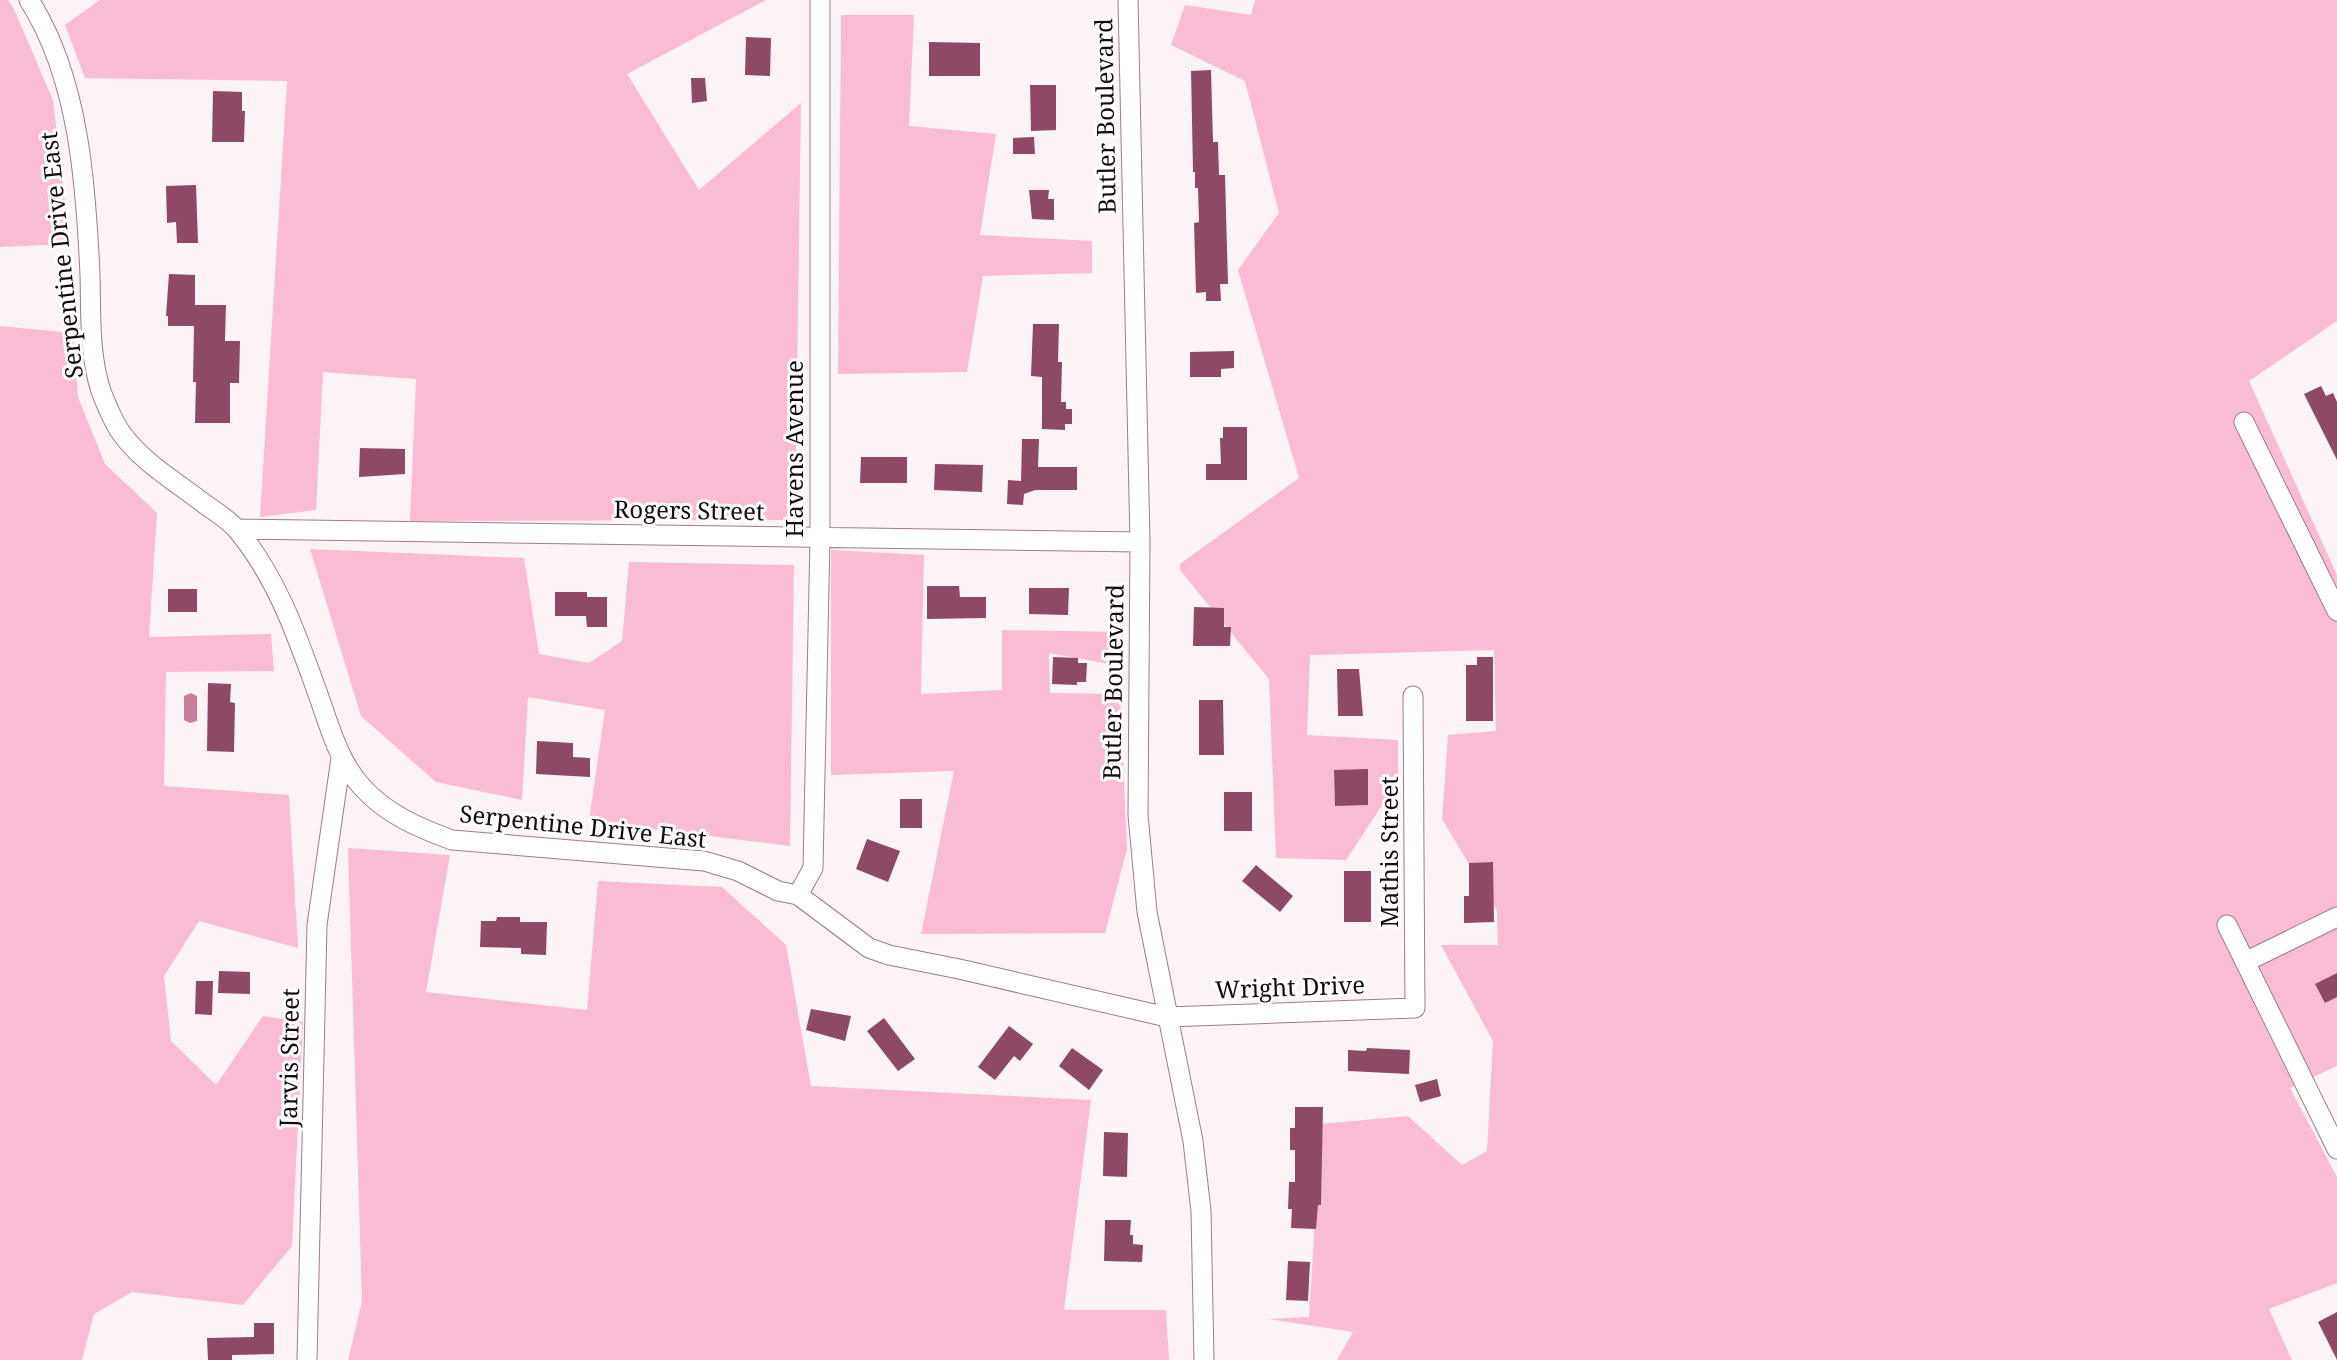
<svg xmlns="http://www.w3.org/2000/svg" width="2337" height="1360" font-family="'Noto Serif',serif">
<rect width="100%" height="100%" fill="#fbf3f5"/>
<path fill="#fabcd4" d="M 0,0 L 8,0 L 13,7 L 53,100 L 70,244 L 0,247 Z
M 100,0 L 766,0 L 627,74 L 699,190 L 801,103 L 795,520 L 410,521 L 416,379 L 323,372 L 316,510 L 260,517 L 287,81 L 85,78 L 65,25 Z
M 1255,0 L 2337,0 L 2337,321 L 2249,381 L 2337,575 L 2337,1066 L 2290,1088 L 2337,1177 L 2337,1283 L 2269,1309 L 2292,1360 L 1337,1360 L 1353,1332 L 1269,1319 L 1309,1317 L 1321,1124 L 1408,1116 L 1462,1165 L 1487,1151 L 1493,1041 L 1441,945 L 1498,945 L 1497,911 L 1442,819 L 1448,735 L 1496,731 L 1494,650 L 1310,655 L 1307,735 L 1398,740 L 1398,781 L 1346,860 L 1276,858 L 1269,679 L 1180,570 L 1180,564 L 1299,478 L 1238,270 L 1279,213 L 1245,81 L 1171,45 L 1185,5 L 1251,15 Z
M 841,15 L 914,15 L 909,126 L 996,134 L 980,235 L 1092,241 L 1092,273 L 983,276 L 967,372 L 838,374 Z
M 0,326 L 73,333 L 78,397 L 105,464 L 157,513 L 149,637 L 271,634 L 274,671 L 166,672 L 164,786 L 289,795 L 298,948 L 199,921 L 164,976 L 171,1041 L 216,1085 L 263,1016 L 303,1022 L 292,1246 L 243,1305 L 132,1292 L 94,1314 L 82,1360 L 0,1360 Z
M 310,549 L 524,558 L 539,654 L 589,663 L 622,641 L 629,562 L 794,565 L 790,846 L 589,821 L 605,710 L 528,697 L 522,800 L 436,782 L 361,716 Z
M 831,550 L 924,555 L 921,694 L 1002,690 L 1002,630 L 1123,632 L 1120,666 L 1049,653 L 1050,693 L 1120,694 L 1127,849 L 1105,933 L 921,934 L 954,771 L 831,775 Z
M 348,848 L 450,855 L 426,992 L 587,1010 L 598,881 L 722,887 L 786,945 L 811,1086 L 1091,1100 L 1064,1310 L 1166,1310 L 1169,1360 L 348,1360 L 362,1301 Z"/>
<path fill="#c87e9c" d="M 191,693 L 197,696 L 197,721 L 190,723 L 184,720 L 184,696 Z"/>
<path fill="#8d4966" d="M 746,37 L 771,38 L 770,76 L 745,75 Z
M 929,42 L 980,43 L 980,76 L 929,76 Z
M 1211,70 L 1213,142 L 1218,142 L 1219,175 L 1225,175 L 1228,284 L 1220,284 L 1221,301 L 1206,301 L 1206,292 L 1196,293 L 1194,223 L 1199,222 L 1198,188 L 1195,188 L 1195,172 L 1193,172 L 1191,71 Z
M 691,78 L 705,78 L 707,101 L 692,103 Z
M 1030,85 L 1056,85 L 1056,130 L 1031,131 Z
M 213,91 L 242,92 L 242,111 L 245,111 L 244,142 L 212,142 Z
M 1034,137 L 1035,154 L 1013,154 L 1013,138 Z
M 196,185 L 198,243 L 177,243 L 176,222 L 167,223 L 166,186 Z
M 1029,190 L 1049,190 L 1048,199 L 1054,199 L 1054,220 L 1032,219 Z
M 169,274 L 195,275 L 195,305 L 226,305 L 225,341 L 240,341 L 239,383 L 230,383 L 230,423 L 195,423 L 196,382 L 193,382 L 194,326 L 168,326 L 168,316 L 166,316 Z
M 1033,324 L 1059,324 L 1058,362 L 1062,362 L 1061,402 L 1066,402 L 1066,409 L 1072,409 L 1072,424 L 1065,424 L 1065,430 L 1042,429 L 1042,377 L 1031,376 Z
M 1234,351 L 1234,368 L 1221,369 L 1221,377 L 1190,377 L 1190,352 Z
M 2321,386 L 2326,396 L 2333,393 L 2337,402 L 2337,460 L 2304,394 Z
M 1223,427 L 1247,427 L 1247,480 L 1206,480 L 1206,464 L 1221,464 L 1220,438 L 1223,438 Z
M 1022,439 L 1039,439 L 1038,467 L 1077,467 L 1077,490 L 1035,490 L 1024,494 L 1023,505 L 1007,504 L 1008,480 L 1021,481 Z
M 360,448 L 405,449 L 405,474 L 359,477 Z
M 861,457 L 907,457 L 907,483 L 860,483 Z
M 935,464 L 983,465 L 982,492 L 934,490 Z
M 927,586 L 959,586 L 960,597 L 986,597 L 986,618 L 927,619 Z
M 1029,588 L 1069,588 L 1068,615 L 1029,614 Z
M 168,589 L 197,589 L 197,612 L 168,612 Z
M 555,592 L 587,592 L 587,597 L 607,597 L 607,627 L 587,627 L 586,616 L 555,616 Z
M 1194,607 L 1224,608 L 1224,627 L 1231,627 L 1230,646 L 1193,646 Z
M 1053,657 L 1078,658 L 1078,663 L 1087,663 L 1086,682 L 1077,682 L 1077,685 L 1052,684 Z
M 1477,657 L 1493,657 L 1493,721 L 1466,721 L 1466,665 L 1477,665 Z
M 1337,669 L 1359,669 L 1363,716 L 1338,716 Z
M 208,683 L 231,684 L 230,702 L 235,703 L 234,752 L 207,751 Z
M 1199,700 L 1223,700 L 1224,755 L 1199,755 Z
M 537,741 L 573,743 L 573,757 L 590,758 L 590,777 L 536,774 Z
M 1368,769 L 1368,805 L 1335,806 L 1334,770 Z
M 1224,792 L 1252,792 L 1252,831 L 1224,831 Z
M 900,799 L 922,799 L 922,828 L 900,828 Z
M 867,839 L 900,851 L 888,882 L 856,869 Z
M 1493,862 L 1494,922 L 1464,923 L 1464,896 L 1469,896 L 1469,863 Z
M 1256,865 L 1293,896 L 1280,912 L 1242,881 Z
M 1344,871 L 1371,871 L 1371,922 L 1344,922 Z
M 497,917 L 520,917 L 520,922 L 547,922 L 546,955 L 521,954 L 521,948 L 480,947 L 481,921 L 496,921 Z
M 219,971 L 250,972 L 250,994 L 218,993 Z
M 2337,973 L 2337,997 L 2325,1003 L 2315,984 Z
M 196,981 L 213,981 L 212,1015 L 195,1014 Z
M 811,1009 L 851,1016 L 845,1041 L 806,1030 Z
M 884,1018 L 915,1059 L 898,1071 L 867,1031 Z
M 1009,1026 L 1033,1044 L 1020,1061 L 1014,1056 L 995,1080 L 978,1067 Z
M 1072,1048 L 1103,1070 L 1089,1090 L 1059,1066 Z
M 1367,1048 L 1410,1050 L 1409,1074 L 1348,1071 L 1348,1050 L 1366,1051 Z
M 1437,1079 L 1441,1096 L 1420,1102 L 1415,1085 Z
M 1295,1107 L 1323,1107 L 1321,1205 L 1318,1205 L 1316,1229 L 1291,1228 L 1292,1209 L 1288,1209 L 1289,1182 L 1295,1182 L 1295,1150 L 1290,1150 L 1290,1128 L 1295,1128 Z
M 1104,1132 L 1128,1133 L 1127,1177 L 1103,1176 Z
M 1105,1220 L 1131,1220 L 1130,1235 L 1133,1235 L 1133,1244 L 1143,1245 L 1142,1262 L 1104,1261 Z
M 1288,1261 L 1310,1262 L 1308,1301 L 1286,1300 Z
M 2337,1312 L 2337,1360 L 2318,1322 Z
M 254,1323 L 274,1323 L 274,1354 L 232,1355 L 232,1360 L 208,1360 L 207,1338 L 254,1337 Z"/>
<g fill="none" stroke-linecap="round" stroke-linejoin="round">
<g stroke="#9f7d89" stroke-width="21">
<path id="minor" d="M 29,0 C 79,78 86,185 90,275 C 91,313 89,355 101,391 C 106,404 113,422 122,434 C 143,463 178,483 206,505 C 217,513 231,521 239,532 C 279,581 298,639 319,697 C 330,728 339,762 362,787 C 386,814 419,828 452,840 L 704,861 L 738,871 L 778,891 L 798,895 L 869,948 L 889,955 L 959,969 L 1167,1017 L 1415,1008 L 1413,696
M 1128,0 L 1140,542 L 1138,815 L 1147,912 L 1193,1141 L 1201,1211 L 1204,1360
M 2244,422 L 2337,611
M 237,529 L 1140,542
M 798,895 L 813,868 L 820,538 L 820,0
M 2227,925 L 2337,1149
M 2245,962 L 2337,917
M 307,1360 L 317,925 L 341,758"/>
</g>
<use href="#minor" stroke="#fff" stroke-width="19"/>
</g>
<g text-anchor="middle" stroke-width="6" stroke-linejoin="round" paint-order="stroke">
<g font-size="24" fill="#170b10" stroke="#fff">
<text transform="translate(1106 116) rotate(-91)" y="8">Butler Boulevard</text>
<text transform="translate(62 255) rotate(-96)" y="8">Serpentine Drive East</text>
<text transform="translate(795 449) rotate(-90)" y="8">Havens Avenue</text>
<text transform="translate(689 511) rotate(1)" y="8">Rogers Street</text>
<text transform="translate(1114 682) rotate(-89)" y="8">Butler Boulevard</text>
<text transform="translate(583 827) rotate(6)" y="8">Serpentine Drive East</text>
<text transform="translate(1390 852) rotate(-90)" y="8">Mathis Street</text>
<text transform="translate(1290 988) rotate(-2)" y="8">Wright Drive</text>
<text transform="translate(290 1058) rotate(-89)" y="8">Jarvis Street</text>
</g>
</g>
</svg>
